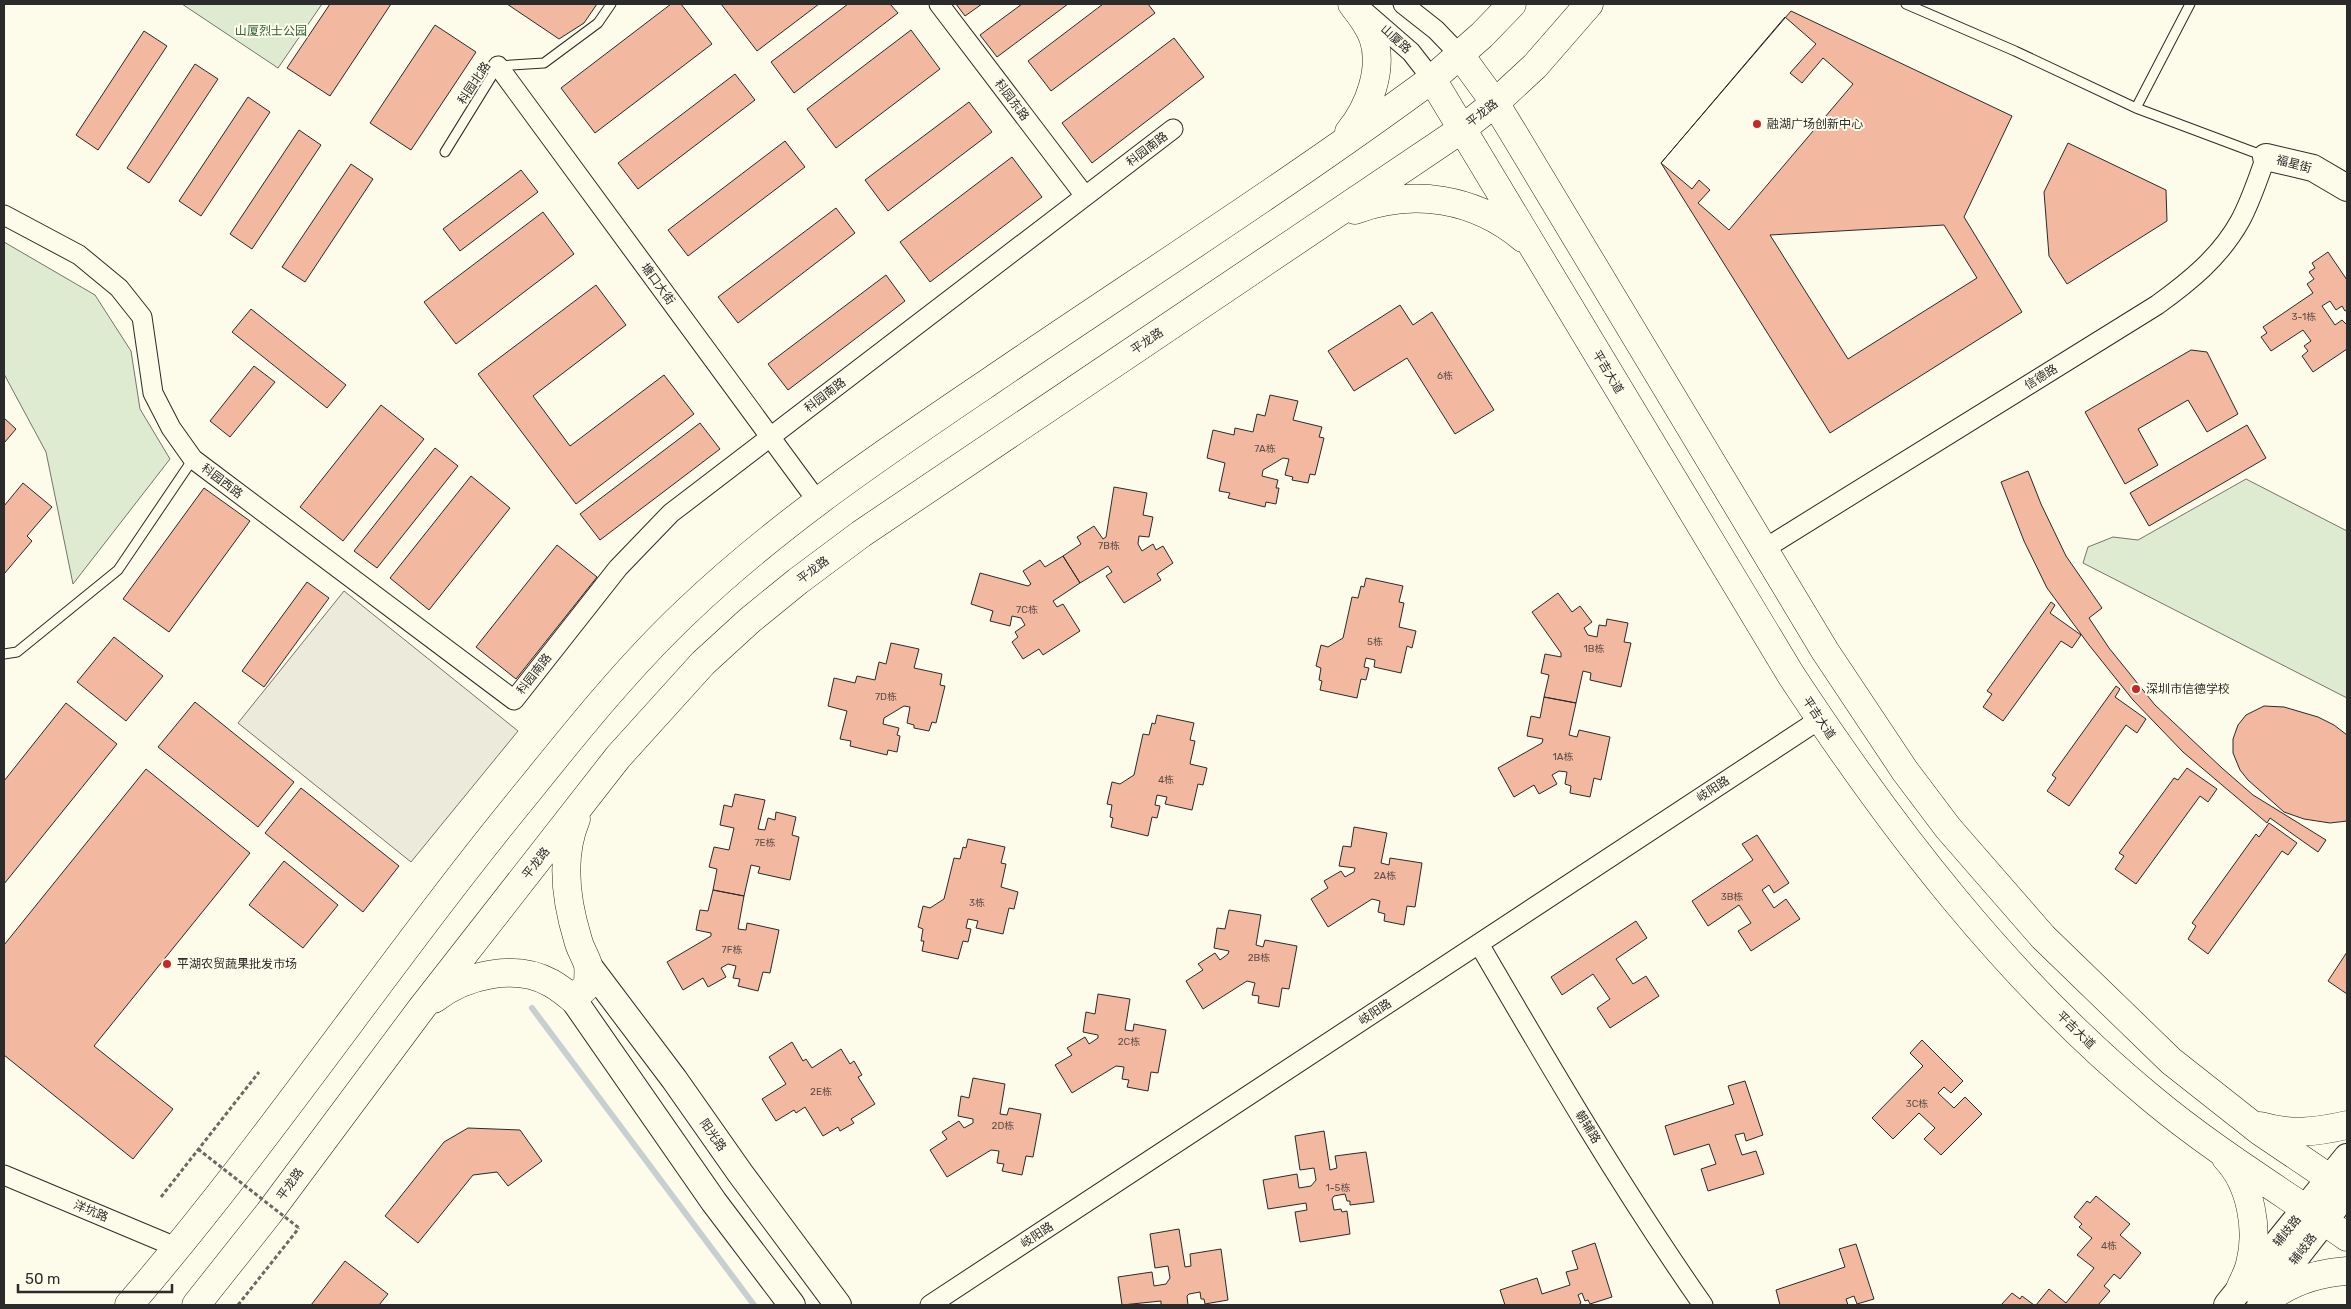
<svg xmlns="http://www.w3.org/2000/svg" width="2351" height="1309" font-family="Rubik,'Noto Sans SC',sans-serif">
<rect width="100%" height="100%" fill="#fdfbea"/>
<path fill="#deebd1" stroke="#74746e" d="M 182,4 L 322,4 L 278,68 Z
M 4,242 L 95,295 L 131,351 L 140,409 L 170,459 L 73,584 L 46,452 L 4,374 Z
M 2246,479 L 2347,531 L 2347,698 L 2083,563 L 2088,547 L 2113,537 L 2138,540 Z"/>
<path fill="#eceadb" stroke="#74746e" d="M 344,591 L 518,731 L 411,862 L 238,723 Z"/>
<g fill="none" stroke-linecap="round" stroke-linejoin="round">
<path stroke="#c7d0d0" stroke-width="6" d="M 532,1008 L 754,1305"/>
</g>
<path fill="#f2b8a0" stroke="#2b2b2b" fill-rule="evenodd" d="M 330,4 L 391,4 L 330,96 L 287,68 Z
M 507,4 L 597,4 L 584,23 L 559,39 Z
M 671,4 L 681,4 L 712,44 L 595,133 L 561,88 Z
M 721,4 L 819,4 L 757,51 Z
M 848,4 L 890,4 L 898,13 L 794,93 L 771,62 Z
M 956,4 L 982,4 L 965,16 Z
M 1022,4 L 1068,4 L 997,57 L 980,35 Z
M 1103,4 L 1148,4 L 1155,13 L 1051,91 L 1028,61 Z
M 1791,11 L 2012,116 L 1964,217 L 2022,312 L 1830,433 L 1661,163 ZM 1944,225 L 1977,278 L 1848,359 L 1770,235 Z
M 1785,17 L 1816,44 L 1790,73 L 1802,83 L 1823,58 L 1853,84 L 1729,230 L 1698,203 L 1710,190 L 1699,180 L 1692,189 L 1661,163 Z
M 435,25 L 476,52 L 411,150 L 370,123 Z
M 911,30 L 940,69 L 836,148 L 807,109 Z
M 144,31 L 167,46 L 98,150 L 76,135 Z
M 1174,38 L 1204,77 L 1092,163 L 1062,123 Z
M 195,64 L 218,79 L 149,183 L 127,168 Z
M 735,74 L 755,100 L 638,189 L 618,163 Z
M 248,97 L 270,112 L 201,216 L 179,201 Z
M 969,102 L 992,132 L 888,211 L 865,180 Z
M 299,130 L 321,145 L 252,249 L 230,234 Z
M 785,141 L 805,167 L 688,256 L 668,230 Z
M 2068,143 L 2166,190 L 2167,221 L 2067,284 L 2049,256 L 2044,192 Z
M 1012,157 L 1042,197 L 930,282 L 900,242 Z
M 351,164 L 373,179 L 305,282 L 282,267 Z
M 521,170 L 538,192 L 460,251 L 443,229 Z
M 836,208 L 855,233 L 738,323 L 718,297 Z
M 543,212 L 574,254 L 456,344 L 424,302 Z
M 2328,252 L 2347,280 L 2347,310 L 2345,311 L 2342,306 L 2336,310 L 2330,301 L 2322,306 L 2335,325 L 2342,320 L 2347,325 L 2347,349 L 2313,372 L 2302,356 L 2308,351 L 2304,346 L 2311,341 L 2303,330 L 2271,351 L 2261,337 L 2267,333 L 2263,327 L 2313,293 L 2307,284 L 2314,279 L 2309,272 L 2315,268 L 2312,263 Z
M 886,275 L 905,301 L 788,390 L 768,364 Z
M 596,285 L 626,325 L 533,396 L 570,446 L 664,375 L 694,414 L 576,504 L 478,374 Z
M 1400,305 L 1413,325 L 1432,312 L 1494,410 L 1455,434 L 1407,358 L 1354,391 L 1328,351 Z
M 251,309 L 346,385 L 327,408 L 232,332 Z
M 2191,350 L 2207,352 L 2238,414 L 2207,432 L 2188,400 L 2138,429 L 2158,465 L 2125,484 L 2085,412 Z
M 254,366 L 275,382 L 230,437 L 210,421 Z
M 1270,395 L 1298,401 L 1293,420 L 1322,427 L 1319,437 L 1324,438 L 1315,475 L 1310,474 L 1308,483 L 1292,480 L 1293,477 L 1285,475 L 1289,459 L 1283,458 L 1263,470 L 1262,476 L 1278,480 L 1276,488 L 1279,488 L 1276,504 L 1266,502 L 1265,507 L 1228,498 L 1230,493 L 1219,491 L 1225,463 L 1207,458 L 1213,430 L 1234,435 L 1235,428 L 1253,432 L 1257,414 L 1265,416 Z
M 381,405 L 424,439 L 343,541 L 300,507 Z
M 4,418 L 16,429 L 4,443 Z
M 700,423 L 720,449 L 600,540 L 580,514 Z
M 2247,425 L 2266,458 L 2149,526 L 2130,493 Z
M 435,448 L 458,466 L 377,568 L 354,551 Z
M 2028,471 L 2041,504 L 2066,556 L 2102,608 L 2089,618 L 2109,648 L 2155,705 L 2222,768 L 2253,795 L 2326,840 L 2318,852 L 2270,818 L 2267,823 L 2183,752 L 2133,700 L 2089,645 L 2047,588 L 2024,541 L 2001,482 Z
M 471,476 L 510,508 L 429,610 L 390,578 Z
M 23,483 L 52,507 L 27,536 L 32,541 L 4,574 L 4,506 Z
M 1114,487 L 1147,493 L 1143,515 L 1153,517 L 1149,537 L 1139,536 L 1138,544 L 1142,551 L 1153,544 L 1156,550 L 1163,546 L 1173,563 L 1157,574 L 1161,580 L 1124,603 L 1106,576 L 1112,572 L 1108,566 L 1080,583 L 1063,556 L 1081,544 L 1077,537 L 1094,526 L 1103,539 L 1106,537 Z
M 204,488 L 250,521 L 169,632 L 123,599 Z
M 557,545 L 597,577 L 516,679 L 476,647 Z
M 1063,556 L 1080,583 L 1053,601 L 1057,607 L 1063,604 L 1080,631 L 1043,655 L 1039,649 L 1023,659 L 1012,642 L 1018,637 L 1015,632 L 1025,625 L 1021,618 L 1012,616 L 1010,626 L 990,621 L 993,611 L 971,604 L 980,573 L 1028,586 L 1031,584 L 1023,571 L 1040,560 L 1045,567 Z
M 1366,578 L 1403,586 L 1399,602 L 1404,603 L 1399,627 L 1416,631 L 1412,648 L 1407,646 L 1401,673 L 1374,667 L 1375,660 L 1366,658 L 1364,667 L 1369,668 L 1366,680 L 1361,679 L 1357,698 L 1320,690 L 1322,681 L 1319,680 L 1321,668 L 1316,666 L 1321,645 L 1328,647 L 1343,638 L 1352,597 L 1358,598 L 1361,586 L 1364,587 Z
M 307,582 L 329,598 L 264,687 L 242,671 Z
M 1558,593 L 1572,612 L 1580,606 L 1592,622 L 1584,628 L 1588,635 L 1597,637 L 1599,625 L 1606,626 L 1607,619 L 1628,623 L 1624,642 L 1631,643 L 1621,687 L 1590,680 L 1591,673 L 1583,671 L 1576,703 L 1544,697 L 1549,675 L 1541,673 L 1545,654 L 1561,657 L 1561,653 L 1532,612 Z
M 2051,602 L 2055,605 L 2050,613 L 2081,635 L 2072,648 L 2061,641 L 2003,721 L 1983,707 L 1992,694 L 1987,691 Z
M 114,637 L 163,676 L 126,721 L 77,682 Z
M 891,643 L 919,649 L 914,668 L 942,674 L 940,685 L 945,686 L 936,723 L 932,722 L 929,731 L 914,728 L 914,725 L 907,723 L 910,707 L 904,706 L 884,718 L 883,724 L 899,728 L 897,735 L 900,736 L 897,752 L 888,750 L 887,755 L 850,746 L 851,741 L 840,739 L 847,711 L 828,706 L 834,678 L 855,683 L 857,676 L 875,680 L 879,662 L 886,664 Z
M 2116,686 L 2120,689 L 2115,697 L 2146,719 L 2137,733 L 2126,725 L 2069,806 L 2047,791 L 2056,778 L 2052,775 Z
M 1544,697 L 1576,703 L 1569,735 L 1577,737 L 1579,730 L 1610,737 L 1601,780 L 1594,778 L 1590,797 L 1570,793 L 1571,786 L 1565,784 L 1567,772 L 1559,771 L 1552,775 L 1557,784 L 1539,794 L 1534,785 L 1514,797 L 1498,768 L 1542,743 L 1543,739 L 1527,736 L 1531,716 L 1540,718 Z
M 195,702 L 294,782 L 258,827 L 158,747 Z
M 66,703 L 117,744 L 4,884 L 4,781 Z
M 2264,706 L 2284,707 L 2318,717 L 2334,725 L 2347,735 L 2347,821 L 2330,823 L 2304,819 L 2284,812 L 2248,780 L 2240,770 L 2233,753 L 2233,739 L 2238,725 L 2246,715 Z
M 1157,715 L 1194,723 L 1190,740 L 1195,741 L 1190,764 L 1207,768 L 1203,785 L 1198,784 L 1192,810 L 1165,804 L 1167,797 L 1157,795 L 1155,805 L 1160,806 L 1157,818 L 1152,817 L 1148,836 L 1111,827 L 1113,818 L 1110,817 L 1112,805 L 1107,804 L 1112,782 L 1120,784 L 1134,775 L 1143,734 L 1149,735 L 1152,723 L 1155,724 Z
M 2187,768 L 2217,789 L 2208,802 L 2200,796 L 2136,884 L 2115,869 L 2124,856 L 2119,853 L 2174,778 L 2178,780 Z
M 146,769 L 250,853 L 94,1046 L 173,1109 L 133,1159 L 4,1055 L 4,945 Z
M 301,788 L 399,866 L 363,912 L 265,833 Z
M 735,794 L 765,800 L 758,829 L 765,830 L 768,818 L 775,820 L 776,812 L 796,817 L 792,835 L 799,837 L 790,880 L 758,873 L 760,867 L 751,865 L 744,896 L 713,890 L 717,869 L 709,867 L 714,847 L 729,850 L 734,828 L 720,825 L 724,805 L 732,807 Z
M 2269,823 L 2297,843 L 2288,855 L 2282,851 L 2208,954 L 2188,939 L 2196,926 L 2192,923 L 2256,834 L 2259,837 Z
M 1354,827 L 1387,833 L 1381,863 L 1389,865 L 1390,858 L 1422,863 L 1415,907 L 1407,906 L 1404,925 L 1384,921 L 1385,914 L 1378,912 L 1380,901 L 1372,899 L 1328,927 L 1311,899 L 1328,888 L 1324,881 L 1341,871 L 1345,877 L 1354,872 L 1355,868 L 1339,866 L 1343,846 L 1351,847 Z
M 1757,835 L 1789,883 L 1774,893 L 1769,885 L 1762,890 L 1774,908 L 1786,899 L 1800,919 L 1751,951 L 1738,931 L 1751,923 L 1739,905 L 1708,926 L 1692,901 L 1753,860 L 1742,844 Z
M 968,839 L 1005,847 L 1001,863 L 1006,864 L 1001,887 L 1018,892 L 1014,909 L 1009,908 L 1003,934 L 976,928 L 978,921 L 968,919 L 966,928 L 971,929 L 968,942 L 963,941 L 958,959 L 922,951 L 924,941 L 921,941 L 923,929 L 918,927 L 923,906 L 930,908 L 944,899 L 954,858 L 960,859 L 963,847 L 966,848 Z
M 284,861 L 338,905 L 303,948 L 249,905 Z
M 713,890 L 744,896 L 738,929 L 746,930 L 747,923 L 779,930 L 770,973 L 763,972 L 758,991 L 738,986 L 740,979 L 733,978 L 736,966 L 728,964 L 721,968 L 726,977 L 708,987 L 703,978 L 683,990 L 667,962 L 711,936 L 711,933 L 696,930 L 700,910 L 708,911 Z
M 1229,910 L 1261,915 L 1256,945 L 1263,947 L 1265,940 L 1297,946 L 1289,989 L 1282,988 L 1279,1007 L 1258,1003 L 1259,996 L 1252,995 L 1255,983 L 1247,981 L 1203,1009 L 1186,981 L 1203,970 L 1198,964 L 1215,953 L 1220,960 L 1228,954 L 1229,951 L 1214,948 L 1217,928 L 1225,929 Z
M 1636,921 L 1647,938 L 1616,959 L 1633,984 L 1646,976 L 1659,996 L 1610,1028 L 1597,1008 L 1610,999 L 1593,974 L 1562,995 L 1551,977 Z
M 2347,952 L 2347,994 L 2328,981 Z
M 1098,994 L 1130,999 L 1125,1030 L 1133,1031 L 1134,1024 L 1166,1030 L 1158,1073 L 1151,1072 L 1148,1091 L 1127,1087 L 1129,1080 L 1122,1079 L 1124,1067 L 1116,1066 L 1072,1093 L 1055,1065 L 1072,1055 L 1067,1048 L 1085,1037 L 1089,1044 L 1098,1038 L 1098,1035 L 1083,1032 L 1086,1012 L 1095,1014 Z
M 1922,1040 L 1963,1081 L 1951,1093 L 1944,1087 L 1938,1093 L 1954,1108 L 1965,1097 L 1982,1114 L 1941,1155 L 1924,1139 L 1935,1128 L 1919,1113 L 1893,1139 L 1872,1118 L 1923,1066 L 1910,1053 Z
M 792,1042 L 803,1061 L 806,1059 L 812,1068 L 841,1049 L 850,1064 L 854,1061 L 862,1075 L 858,1077 L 875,1104 L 851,1119 L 854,1123 L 840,1131 L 838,1127 L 823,1136 L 805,1107 L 796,1113 L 794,1110 L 776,1121 L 762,1099 L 786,1084 L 769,1057 Z
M 973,1078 L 1005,1084 L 1000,1114 L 1007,1115 L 1009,1108 L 1041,1114 L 1033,1157 L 1026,1156 L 1022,1175 L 1002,1171 L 1004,1164 L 997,1163 L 999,1151 L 991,1150 L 947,1177 L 930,1150 L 947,1139 L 942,1132 L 959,1121 L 964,1128 L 973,1123 L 973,1119 L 958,1116 L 961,1096 L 969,1098 Z
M 1745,1081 L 1763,1135 L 1746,1141 L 1744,1133 L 1735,1135 L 1742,1155 L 1756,1151 L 1764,1174 L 1708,1191 L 1701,1169 L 1716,1164 L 1709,1144 L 1674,1155 L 1665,1126 L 1734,1104 L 1728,1086 Z
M 468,1128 L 520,1130 L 542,1161 L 508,1186 L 497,1172 L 473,1175 L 418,1243 L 385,1216 L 444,1142 Z
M 1324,1131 L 1330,1170 L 1337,1168 L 1335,1156 L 1366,1152 L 1374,1202 L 1350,1205 L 1350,1201 L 1347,1201 L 1345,1194 L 1334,1196 L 1332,1199 L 1334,1210 L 1341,1209 L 1342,1212 L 1347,1211 L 1350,1234 L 1300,1242 L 1295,1212 L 1307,1210 L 1306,1203 L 1268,1209 L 1263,1180 L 1297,1174 L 1299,1188 L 1311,1186 L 1316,1180 L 1314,1168 L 1300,1170 L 1295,1136 Z
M 2096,1196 L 2130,1224 L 2120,1235 L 2141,1253 L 2120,1279 L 2114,1274 L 2104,1286 L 2110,1291 L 2098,1305 L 2036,1305 L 2049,1289 L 2066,1303 L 2094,1268 L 2077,1255 L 2092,1238 L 2079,1227 L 2082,1224 L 2074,1217 L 2087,1201 L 2090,1203 Z
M 1179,1229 L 1185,1267 L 1191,1266 L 1190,1254 L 1221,1249 L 1228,1300 L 1205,1304 L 1204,1299 L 1201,1299 L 1200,1292 L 1189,1294 L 1187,1296 L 1188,1305 L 1161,1305 L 1161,1301 L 1122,1305 L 1118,1277 L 1152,1272 L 1154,1286 L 1166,1284 L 1170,1278 L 1168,1266 L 1155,1268 L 1150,1234 Z
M 1595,1243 L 1612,1297 L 1590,1304 L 1588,1300 L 1585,1301 L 1582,1293 L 1578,1295 L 1581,1303 L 1578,1305 L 1505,1305 L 1500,1290 L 1537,1278 L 1542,1294 L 1570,1285 L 1566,1272 L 1578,1269 L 1572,1251 Z
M 1856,1244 L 1874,1299 L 1857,1304 L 1854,1296 L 1846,1299 L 1848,1305 L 1780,1305 L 1776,1290 L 1845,1267 L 1839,1249 Z
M 345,1261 L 388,1294 L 379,1305 L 311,1305 Z
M 2012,1293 L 2020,1299 L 2022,1296 L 2034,1305 L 2001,1305 Z"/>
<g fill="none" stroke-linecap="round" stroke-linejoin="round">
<g stroke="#2b2b2b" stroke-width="11">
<path id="lane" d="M 1906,4 L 2015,51 L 2136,108 L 2264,156
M 2136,108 L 2190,4
M 445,152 L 498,66 L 544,63 L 598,23 L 611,4
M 4,654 L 17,652 L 118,570 L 193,459"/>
</g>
<g stroke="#2b2b2b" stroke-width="21">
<path id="street" d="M 939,4 L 1085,196
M 1403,4 L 1436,30 L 1460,55
M 1365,12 L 1411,52 L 1432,79
M 498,66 L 818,502
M 4,215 L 79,255 L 119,288 L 142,317 L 153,393 L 171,428 L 193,459 L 514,700 L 618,568 L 671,513 L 1173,129
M 1764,549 L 2157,305 C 2189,282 2220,257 2240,221 C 2251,201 2258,178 2266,157
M 1479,944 C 1550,1066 1622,1189 1703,1305
M 4,1175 L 178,1248
M 930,1305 L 1820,719"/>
</g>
<g stroke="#2b2b2b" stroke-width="28">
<path id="secondary" d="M 2266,157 L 2313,168 L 2347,188
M 588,965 L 674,1079 L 740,1173 L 838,1305
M 573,999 L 714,1202 L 792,1305
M 2262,1301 L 2347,1192
M 2227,1305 L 2347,1157"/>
</g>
<g stroke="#2b2b2b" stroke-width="29">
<path id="primary" d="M 1460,55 L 1495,103 L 1514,134 L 1825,651 L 1905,771 L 1948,828 L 2043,937 L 2171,1061 L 2261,1132 L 2347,1190
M 1432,79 L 1791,675 C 1893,830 2007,979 2151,1098 C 2212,1149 2281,1191 2347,1237
M 1349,132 C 1369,108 1384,68 1373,37 C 1368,24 1360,14 1352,4
M 1355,210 C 1413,188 1475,198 1523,238
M 434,999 C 465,975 515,963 551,983 C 558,987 566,993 573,999 L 588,985 C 588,979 589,971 588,965 C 586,957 580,949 578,940 C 566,901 560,857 576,819
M 2260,1126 C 2290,1135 2317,1132 2347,1125
M 2226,1158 C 2251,1184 2259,1230 2250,1264 C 2248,1273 2243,1281 2240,1289
M 129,1305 C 271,1140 391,958 530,789 C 579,728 629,666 686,612 C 778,524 884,453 989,382 C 1137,281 1288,185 1432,79 L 1482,35 L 1512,4
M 196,1305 L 269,1213 L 421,1009 L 618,757 L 703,663 L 750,620 L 798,581 L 861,534 L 1462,129 L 1495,103 L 1535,66 L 1589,4
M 2261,1305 C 2286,1283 2315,1273 2347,1271"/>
</g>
<path stroke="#6a6964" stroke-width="3" stroke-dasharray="4 2.5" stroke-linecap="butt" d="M 161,1197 L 259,1072
M 238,1305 L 299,1228"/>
<use href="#lane" stroke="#fdfbea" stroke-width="9"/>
<use href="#street" stroke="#fdfbea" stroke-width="19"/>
<use href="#secondary" stroke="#fdfbea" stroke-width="26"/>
<use href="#primary" stroke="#fdfbea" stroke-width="28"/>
<path stroke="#6a6964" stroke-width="3" stroke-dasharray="4 2.5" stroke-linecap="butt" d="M 198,1149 L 299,1228"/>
</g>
<g fill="#c62828" stroke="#fdfbea" stroke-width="2">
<circle cx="1757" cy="124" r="5"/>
<circle cx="2136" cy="689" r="5"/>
<circle cx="167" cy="964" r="5"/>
</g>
<g text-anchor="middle" stroke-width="4" stroke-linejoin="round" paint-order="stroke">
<g font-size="10" fill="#5d4e48">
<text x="2304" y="320">3-1栋</text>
<text x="1445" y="379">6栋</text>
<text x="1265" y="452">7A栋</text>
<text x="1109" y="549">7B栋</text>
<text x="1027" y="613">7C栋</text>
<text x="1375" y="645">5栋</text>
<text x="1594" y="652">1B栋</text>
<text x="886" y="700">7D栋</text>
<text x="1563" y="760">1A栋</text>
<text x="1166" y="783">4栋</text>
<text x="765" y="846">7E栋</text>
<text x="1385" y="879">2A栋</text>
<text x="1732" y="900">3B栋</text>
<text x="977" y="906">3栋</text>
<text x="732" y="953">7F栋</text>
<text x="1259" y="961">2B栋</text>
<text x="1129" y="1045">2C栋</text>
<text x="821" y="1095">2E栋</text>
<text x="1917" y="1107">3C栋</text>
<text x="1003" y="1129">2D栋</text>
<text x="1338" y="1191">1-5栋</text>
<text x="2109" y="1249">4栋</text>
</g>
<g font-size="12" fill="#34623c" stroke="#fdfbea">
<text x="271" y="35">山厦烈士公园</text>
</g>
<g font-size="12" fill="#2b2b2b" stroke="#fdfbea">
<text transform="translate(1396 39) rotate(42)" y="4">山厦路</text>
<text transform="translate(474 83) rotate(-56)" y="4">科园北路</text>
<text transform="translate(1012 100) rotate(53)" y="4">科园东路</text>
<text transform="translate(1482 113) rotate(-38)" y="4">平龙路</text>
<text transform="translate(1147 149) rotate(-37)" y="4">科园南路</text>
<text transform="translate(2294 164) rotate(15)" y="4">福星街</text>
<text transform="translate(658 284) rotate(54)" y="4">塘口大街</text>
<text transform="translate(1147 341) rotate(-34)" y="4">平龙路</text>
<text transform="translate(1608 372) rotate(59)" y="4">平吉大道</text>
<text transform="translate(2041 377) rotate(-32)" y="4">信德路</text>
<text transform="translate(825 395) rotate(-37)" y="4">科园南路</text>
<text transform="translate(222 481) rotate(37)" y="4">科园西路</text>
<text transform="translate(813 570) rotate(-37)" y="4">平龙路</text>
<text transform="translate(534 674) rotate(-52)" y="4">科园南路</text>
<text transform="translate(1819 718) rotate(56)" y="4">平吉大道</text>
<text transform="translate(1713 789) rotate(-33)" y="4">岐阳路</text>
<text transform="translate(536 863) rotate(-52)" y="4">平龙路</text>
<text transform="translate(1375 1012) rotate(-33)" y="4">岐阳路</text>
<text transform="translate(2076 1030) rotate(44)" y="4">平吉大道</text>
<text transform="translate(1588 1127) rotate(58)" y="4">朝辅路</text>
<text transform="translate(713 1135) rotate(55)" y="4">阳光路</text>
<text transform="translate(290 1184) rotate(-54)" y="4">平龙路</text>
<text transform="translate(91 1211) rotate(23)" y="4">洋坑路</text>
<text transform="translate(2287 1231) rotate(-51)" y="4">辅歧路</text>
<text transform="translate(1037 1235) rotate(-33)" y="4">岐阳路</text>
<text transform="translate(2303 1249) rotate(-52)" y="4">辅岐路</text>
</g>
<g font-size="12" fill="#2b2b2b" stroke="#fdfbea" text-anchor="start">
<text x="1767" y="128">融湖广场创新中心</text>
<text x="2146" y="693">深圳市信德学校</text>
<text x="177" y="968">平湖农贸蔬果批发市场</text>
</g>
</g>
<rect width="2351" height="1309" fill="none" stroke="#2b2b2b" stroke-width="10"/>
<path d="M18 1284v8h154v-8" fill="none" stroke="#2b2b2b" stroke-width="2.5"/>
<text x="25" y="1284" font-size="15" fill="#2b2b2b" stroke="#fdfbea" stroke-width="4" paint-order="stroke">50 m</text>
</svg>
